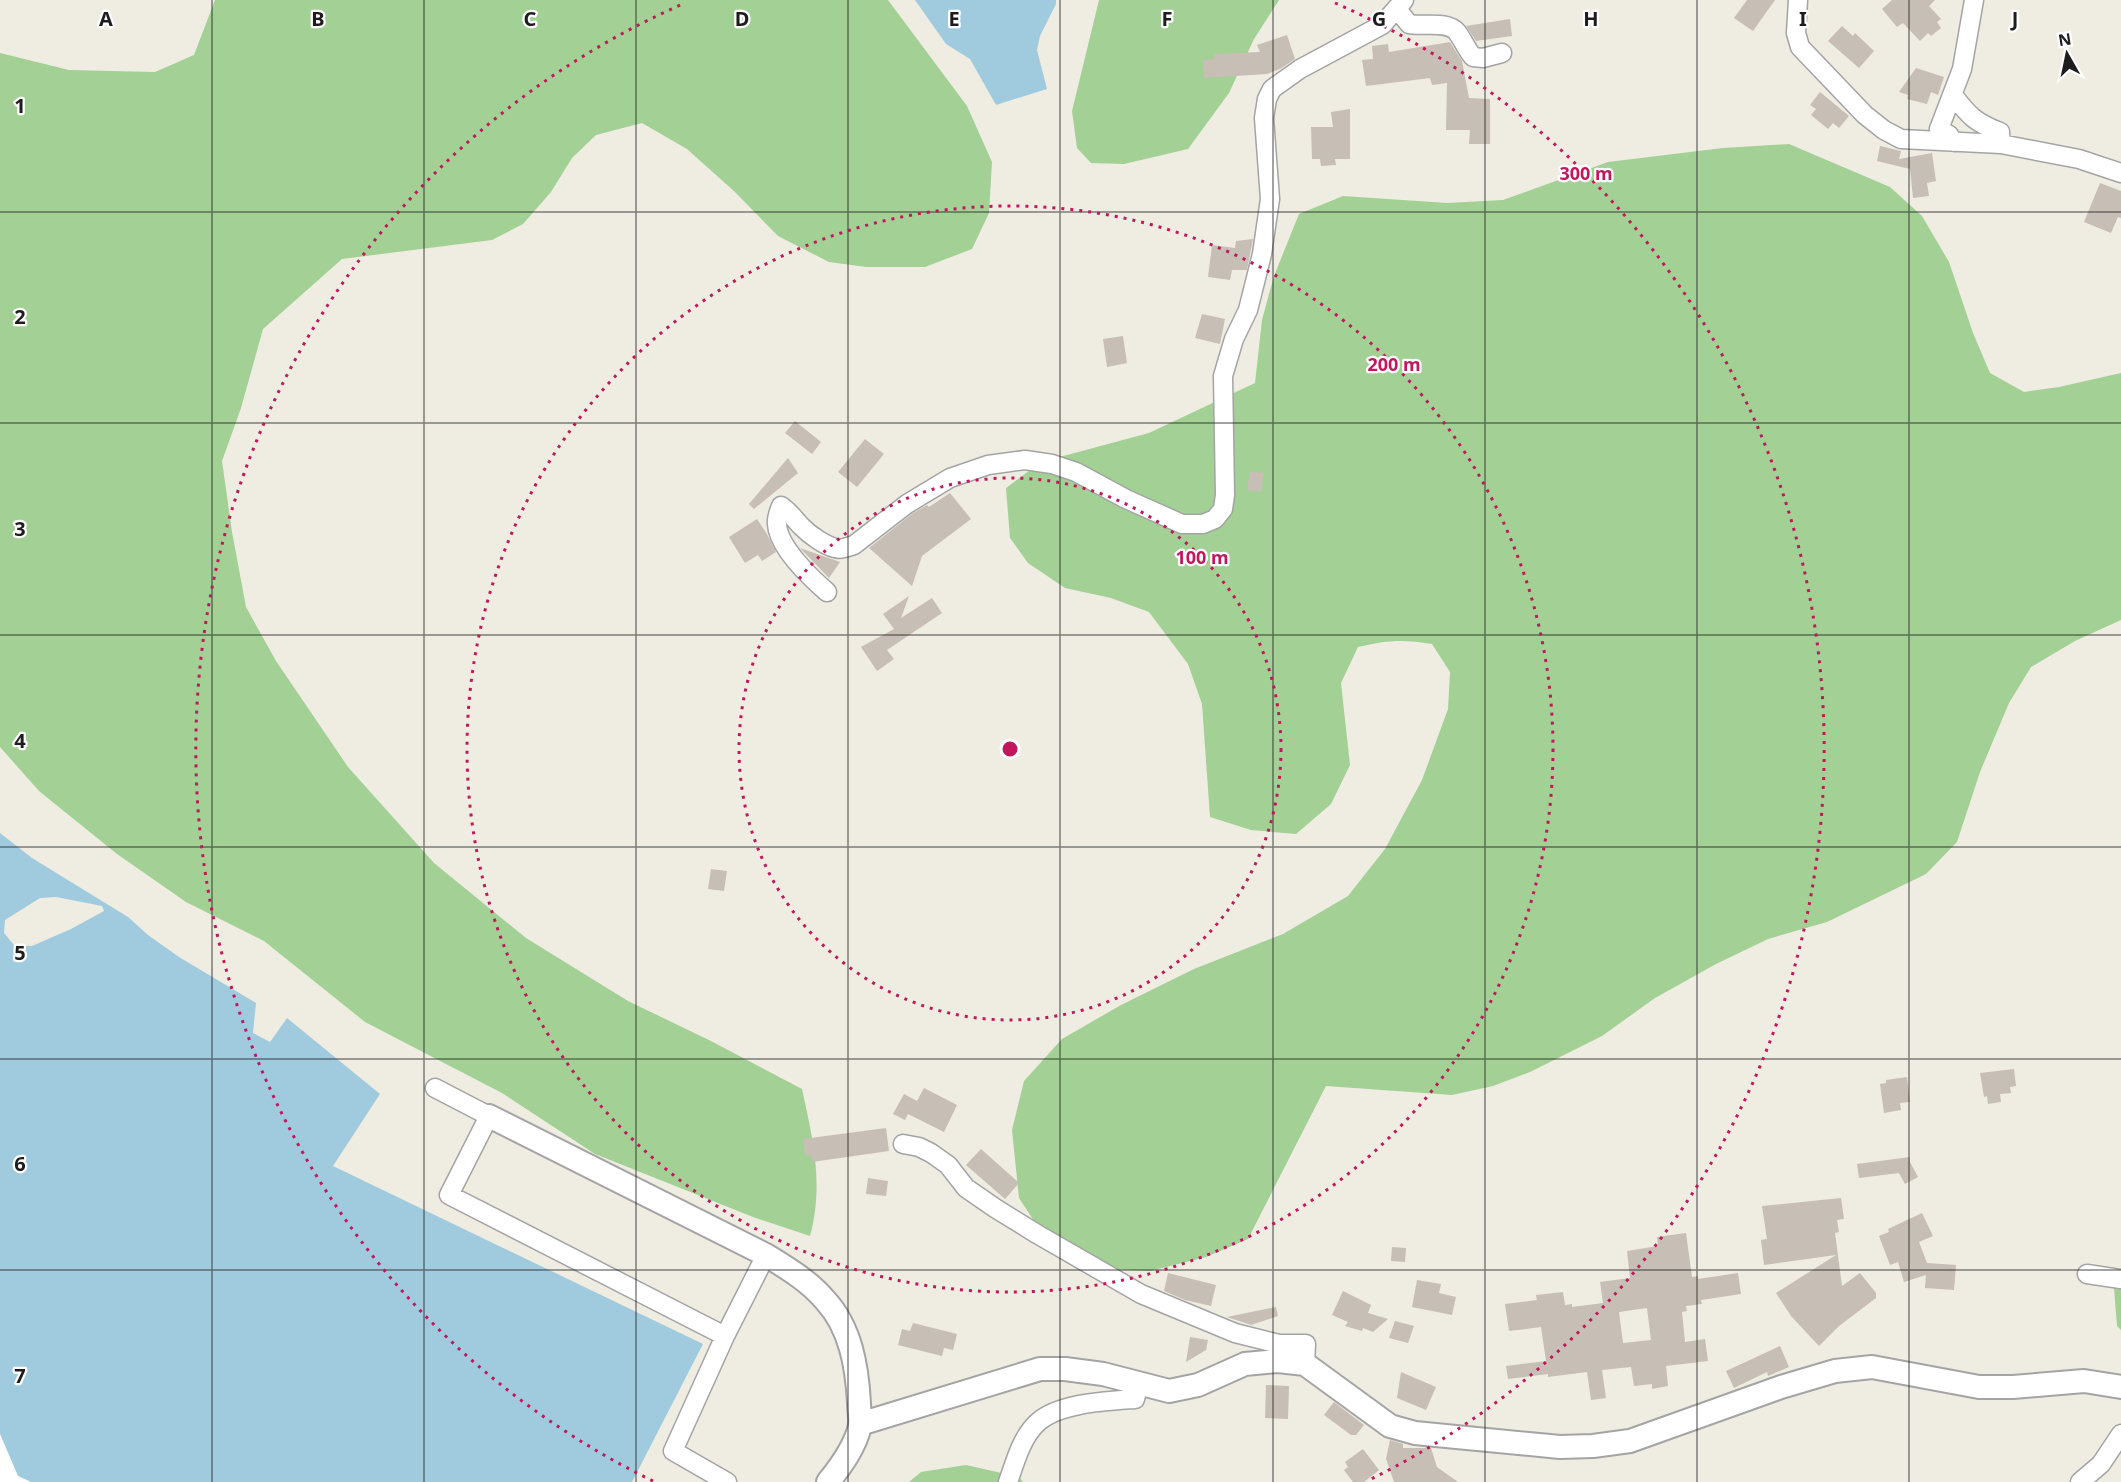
<svg xmlns="http://www.w3.org/2000/svg" width="2121" height="1482" font-family="'Noto Sans',sans-serif">
<rect width="100%" height="100%" fill="#efece2"/>
<path fill="#a2d095" d="M 215,0 L 888,0 L 967,106 L 992,162 L 989,213 L 972,249 L 925,267 L 866,267 L 829,262 L 778,236 L 735,192 L 687,149 L 642,123 L 596,135 L 572,158 L 551,192 L 523,224 L 492,240 L 342,259 L 263,329 L 241,408 L 222,461 L 232,532 L 246,607 L 276,661 L 348,767 L 434,863 L 526,938 L 628,1001 L 711,1041 L 802,1089 C 813,1140 824,1184 810,1236 L 753,1217 L 595,1154 L 502,1093 L 365,1022 L 264,941 L 186,902 L 117,854 L 39,791 L 0,747 L 0,53 L 69,70 L 155,72 L 194,55 Z
M 1099,0 L 1279,0 L 1254,39 L 1229,93 L 1188,149 L 1124,164 L 1091,163 L 1077,148 L 1072,111 Z
M 1789,144 L 1890,187 L 1922,216 L 1949,262 L 1973,333 L 1990,373 L 2024,392 L 2059,387 L 2121,373 L 2121,620 L 2075,641 L 2031,667 L 2009,703 L 1980,772 L 1957,842 L 1926,874 L 1827,922 L 1768,939 L 1716,964 L 1655,998 L 1602,1036 L 1530,1072 L 1493,1086 L 1452,1095 L 1326,1086 L 1248,1239 L 1206,1257 L 1150,1271 L 1094,1268 L 1049,1244 L 1019,1198 L 1012,1130 L 1024,1081 L 1062,1039 L 1121,1005 L 1194,969 L 1283,934 L 1348,896 L 1385,849 L 1422,780 L 1448,709 L 1450,672 L 1432,644 C 1404,639 1386,640 1358,647 L 1341,683 L 1350,765 L 1331,804 L 1296,834 L 1251,830 L 1210,817 L 1202,704 L 1188,664 L 1149,612 L 1111,598 L 1065,588 L 1028,563 L 1010,538 L 1006,488 L 1041,462 L 1149,433 L 1255,383 L 1262,320 L 1274,276 L 1299,214 L 1343,196 L 1447,203 L 1503,200 L 1608,162 L 1723,148 Z
M 2121,1272 L 2121,1330 L 2117,1326 L 2114,1288 Z
M 966,1465 L 1019,1477 L 1023,1482 L 909,1482 L 921,1472 Z"/>
<path fill="#a0cbdf" fill-rule="evenodd" d="M 915,0 L 1056,0 L 1056,4 L 1040,36 L 1037,50 L 1047,89 L 996,105 L 970,59 L 946,44 Z
M 0,833 L 32,858 L 128,917 L 148,935 L 179,957 L 256,1003 L 253,1033 L 270,1042 L 287,1018 L 380,1094 L 333,1166 L 703,1344 L 632,1482 L 0,1482 ZM 56,897 L 102,906 L 104,911 L 71,929 L 32,946 L 14,945 L 4,933 L 5,920 L 40,898 Z"/>
<path fill="#fff" d="M 0,1434 L 18,1476 L 31,1482 L 0,1482 Z"/>
<path fill="#c7beb5" fill-rule="evenodd" d="M 1747,0 L 1775,0 L 1753,31 L 1734,18 Z
M 1892,0 L 1935,0 L 1929,6 L 1941,19 L 1937,22 L 1941,28 L 1931,36 L 1928,33 L 1920,41 L 1903,23 L 1897,27 L 1882,9 Z
M 1510,19 L 1512,36 L 1476,41 L 1466,26 Z
M 1842,26 L 1853,36 L 1855,33 L 1874,51 L 1859,68 L 1828,41 Z
M 1287,35 L 1295,59 L 1280,69 L 1267,74 L 1204,78 L 1203,60 L 1214,59 L 1214,54 L 1260,52 L 1257,45 Z
M 1450,42 L 1462,61 L 1469,98 L 1490,99 L 1490,144 L 1469,144 L 1470,130 L 1446,130 L 1447,83 L 1432,85 L 1430,78 L 1366,86 L 1362,60 L 1373,59 L 1372,46 L 1388,44 L 1389,52 Z
M 1916,68 L 1944,77 L 1938,95 L 1931,92 L 1927,104 L 1907,99 L 1908,95 L 1899,92 Z
M 1820,92 L 1849,116 L 1839,128 L 1833,123 L 1828,129 L 1811,115 L 1816,109 L 1810,105 Z
M 1350,109 L 1350,159 L 1335,159 L 1336,165 L 1321,166 L 1320,159 L 1312,159 L 1311,127 L 1333,127 L 1331,112 Z
M 1880,146 L 1901,151 L 1899,159 L 1932,153 L 1936,181 L 1927,183 L 1929,196 L 1913,198 L 1910,169 L 1877,161 Z
M 2100,183 L 2121,191 L 2121,218 L 2118,217 L 2111,233 L 2084,222 Z
M 1253,239 L 1247,270 L 1232,270 L 1230,280 L 1208,277 L 1212,245 L 1235,248 L 1236,241 Z
M 1202,314 L 1225,319 L 1220,344 L 1195,338 Z
M 1123,336 L 1127,363 L 1107,367 L 1103,339 Z
M 795,421 L 821,442 L 812,454 L 785,433 Z
M 865,439 L 884,454 L 857,487 L 838,472 Z
M 788,458 L 798,473 L 754,509 L 749,504 Z
M 1250,471 L 1264,473 L 1261,492 L 1247,490 Z
M 950,493 L 971,519 L 922,556 L 912,586 L 869,548 L 913,513 L 927,505 L 929,507 Z
M 757,519 L 767,534 L 776,552 L 762,561 L 758,555 L 745,563 L 729,537 Z
M 800,548 L 840,562 L 829,578 Z
M 909,596 L 901,618 L 932,598 L 942,613 L 887,650 L 894,659 L 877,671 L 861,647 L 894,629 L 883,614 Z
M 711,869 L 727,871 L 724,891 L 708,889 Z
M 2014,1069 L 2016,1086 L 2010,1087 L 2011,1093 L 2000,1094 L 2001,1102 L 1988,1104 L 1987,1096 L 1984,1097 L 1980,1073 Z
M 1907,1077 L 1910,1102 L 1900,1103 L 1901,1110 L 1884,1113 L 1880,1084 L 1886,1083 L 1886,1080 Z
M 924,1088 L 957,1105 L 944,1132 L 908,1114 L 905,1120 L 893,1114 L 904,1094 L 917,1101 Z
M 886,1128 L 889,1151 L 812,1162 L 811,1155 L 805,1156 L 803,1139 Z
M 981,1149 L 1019,1183 L 1005,1199 L 966,1165 Z
M 1910,1157 L 1910,1162 L 1918,1177 L 1905,1184 L 1899,1173 L 1859,1178 L 1857,1164 Z
M 868,1178 L 888,1181 L 886,1196 L 866,1194 Z
M 1841,1198 L 1844,1219 L 1837,1220 L 1839,1232 L 1835,1233 L 1842,1286 L 1860,1273 L 1876,1293 L 1876,1298 L 1839,1326 L 1819,1346 L 1791,1316 L 1776,1293 L 1836,1255 L 1764,1265 L 1761,1240 L 1767,1239 L 1762,1206 Z
M 1922,1213 L 1933,1236 L 1919,1242 L 1927,1263 L 1956,1265 L 1954,1290 L 1925,1288 L 1926,1275 L 1904,1282 L 1898,1262 L 1890,1265 L 1879,1236 L 1889,1232 L 1888,1229 Z
M 1686,1233 L 1692,1277 L 1698,1276 L 1698,1279 L 1738,1273 L 1741,1294 L 1701,1300 L 1702,1304 L 1686,1306 L 1687,1311 L 1682,1312 L 1685,1342 L 1705,1339 L 1708,1361 L 1666,1366 L 1668,1386 L 1652,1389 L 1652,1384 L 1634,1386 L 1631,1367 L 1602,1370 L 1606,1398 L 1591,1400 L 1587,1372 L 1548,1377 L 1548,1374 L 1508,1379 L 1506,1366 L 1546,1361 L 1541,1327 L 1509,1331 L 1505,1304 L 1537,1300 L 1536,1295 L 1563,1292 L 1565,1305 L 1572,1304 L 1572,1307 L 1603,1303 L 1600,1282 L 1630,1278 L 1627,1251 L 1658,1246 L 1657,1237 ZM 1647,1308 L 1651,1340 L 1623,1343 L 1619,1312 Z
M 1392,1247 L 1406,1248 L 1405,1262 L 1391,1261 Z
M 1168,1273 L 1216,1285 L 1211,1306 L 1185,1300 L 1164,1291 Z
M 1417,1280 L 1441,1284 L 1439,1293 L 1456,1297 L 1452,1315 L 1412,1307 Z
M 1343,1291 L 1371,1305 L 1368,1313 L 1388,1319 L 1373,1332 L 1363,1328 L 1362,1331 L 1345,1326 L 1348,1322 L 1332,1315 Z
M 1276,1307 L 1278,1316 L 1251,1325 L 1227,1317 Z
M 1395,1321 L 1414,1326 L 1408,1343 L 1389,1338 Z
M 913,1323 L 957,1334 L 953,1350 L 944,1348 L 942,1356 L 898,1345 L 902,1329 L 910,1331 Z
M 1190,1337 L 1208,1340 L 1206,1350 L 1186,1362 Z
M 1780,1346 L 1789,1367 L 1768,1376 L 1767,1372 L 1734,1388 L 1726,1371 Z
M 1401,1372 L 1436,1387 L 1426,1410 L 1397,1398 Z
M 1266,1385 L 1289,1386 L 1288,1419 L 1265,1418 Z
M 1334,1402 L 1364,1425 L 1356,1435 L 1351,1435 L 1324,1415 Z
M 1390,1440 L 1403,1444 L 1403,1448 L 1431,1448 L 1437,1467 L 1458,1482 L 1394,1482 L 1386,1459 Z
M 1363,1449 L 1379,1470 L 1364,1482 L 1353,1482 L 1344,1470 L 1348,1467 L 1345,1462 Z"/>
<g fill="none" stroke-linecap="round" stroke-linejoin="round">
<g stroke="#a4a4a4" stroke-width="21">
<path id="minor" d="M 1798,0 L 1796,33 L 1800,47 L 1865,115 L 1884,130 L 1901,139 L 2001,144 L 2079,159 L 2121,173
M 1397,9 L 1409,24 C 1423,27 1447,20 1457,32 C 1463,40 1467,50 1473,57 L 1483,58 L 1502,53
M 1953,95 C 1969,116 1976,123 2000,132 L 2001,144
M 1954,142 L 1949,135 L 1939,129 L 1962,69 L 1974,0
M 827,592 C 811,578 778,547 777,524 C 776,518 779,512 781,506 C 790,512 795,520 802,527 C 810,535 824,545 835,548 C 841,550 848,547 854,545 L 907,504 L 950,478 L 988,465 L 1025,460 L 1052,464 L 1076,472 L 1126,499 L 1182,524 L 1203,524 L 1215,519 L 1223,509 L 1225,495 L 1223,376 L 1234,339 L 1248,310 L 1262,254 L 1270,199 L 1264,118 L 1267,99 L 1272,89 L 1300,69 L 1382,25 L 1404,0
M 435,1088 L 489,1116 L 449,1195 L 725,1336
M 903,1144 L 919,1147 L 931,1153 L 948,1165 L 966,1188 L 995,1208 L 1037,1234 L 1141,1294 L 1235,1333 L 1279,1344 L 1306,1344 L 1305,1364
M 2087,1274 L 2121,1279
M 727,1482 L 673,1451 L 725,1336 L 766,1255
M 1008,1482 C 1015,1463 1021,1438 1037,1423 C 1058,1403 1106,1401 1135,1399 L 1139,1384
M 2080,1482 L 2101,1464 L 2121,1434"/>
</g>
<g stroke="#a4a4a4" stroke-width="26">
<path id="tertiary" d="M 489,1116 L 766,1255 C 787,1268 809,1281 825,1300 C 851,1328 857,1367 859,1403 C 859,1410 861,1419 860,1426 C 855,1447 841,1466 828,1482
M 860,1424 L 1040,1369 L 1065,1369 L 1103,1374 L 1169,1391 L 1198,1385 L 1245,1364 L 1278,1361 L 1305,1364 L 1390,1426 L 1415,1433 L 1560,1447 L 1593,1446 L 1630,1441 L 1781,1387 L 1835,1371 L 1872,1367 L 1979,1387 L 2013,1387 L 2084,1381 L 2121,1387"/>
</g>
<use href="#minor" stroke="#fff" stroke-width="18"/>
<use href="#tertiary" stroke="#fff" stroke-width="22"/>
</g>
<path fill="none" stroke="#1d1d1d" stroke-width="1.5" stroke-opacity="0.55" d="M 212,0 L 212,1482M 424,0 L 424,1482M 636,0 L 636,1482M 848,0 L 848,1482M 1060,0 L 1060,1482M 1273,0 L 1273,1482M 1485,0 L 1485,1482M 1697,0 L 1697,1482M 1909,0 L 1909,1482M 0,212 L 2121,212M 0,423 L 2121,423M 0,635 L 2121,635M 0,847 L 2121,847M 0,1059 L 2121,1059M 0,1270 L 2121,1270"/>
<g fill="none" stroke="#c2185b" stroke-width="3" stroke-dasharray="3 6">
<circle cx="1010" cy="749" r="271"/>
<circle cx="1010" cy="749" r="543"/>
<path d="M653 1481A814 814 0 0 1 685 3M1335 3A814 814 0 0 1 1367 1481"/>
</g>
<g font-size="20" text-anchor="middle" font-weight="bold" fill="#1d1d1d" stroke="#fff" stroke-width="4.5" stroke-linejoin="round" paint-order="stroke">
<text x="106" y="26">A</text>
<text x="318" y="26">B</text>
<text x="530" y="26">C</text>
<text x="742" y="26">D</text>
<text x="954" y="26">E</text>
<text x="1167" y="26">F</text>
<text x="1379" y="26">G</text>
<text x="1591" y="26">H</text>
<text x="1803" y="26">I</text>
<text x="2015" y="26">J</text>
<text x="20" y="113">1</text>
<text x="20" y="324">2</text>
<text x="20" y="536">3</text>
<text x="20" y="748">4</text>
<text x="20" y="960">5</text>
<text x="20" y="1171">6</text>
<text x="20" y="1383">7</text>
</g>
<circle cx="1010" cy="749" r="9" fill="#c2185b" stroke="#fff" stroke-width="3"/>
<g font-size="18" text-anchor="middle" font-weight="bold" fill="#c2185b" stroke="#fff" stroke-width="4.5" stroke-linejoin="round" paint-order="stroke">
<text x="1586" y="180">300 m</text>
<text x="1394" y="371">200 m</text>
<text x="1202" y="564">100 m</text>
</g>
<g transform="translate(2067 54) rotate(351)" stroke="#ffffff" stroke-width="4.5" paint-order="stroke">
<path d="M0-4.5L10 22L0 15L-10 22Z" fill="#1d1d1d"/>
<text y="-9" font-size="16" font-weight="bold" text-anchor="middle" fill="#1d1d1d">N</text>
</g>
</svg>
